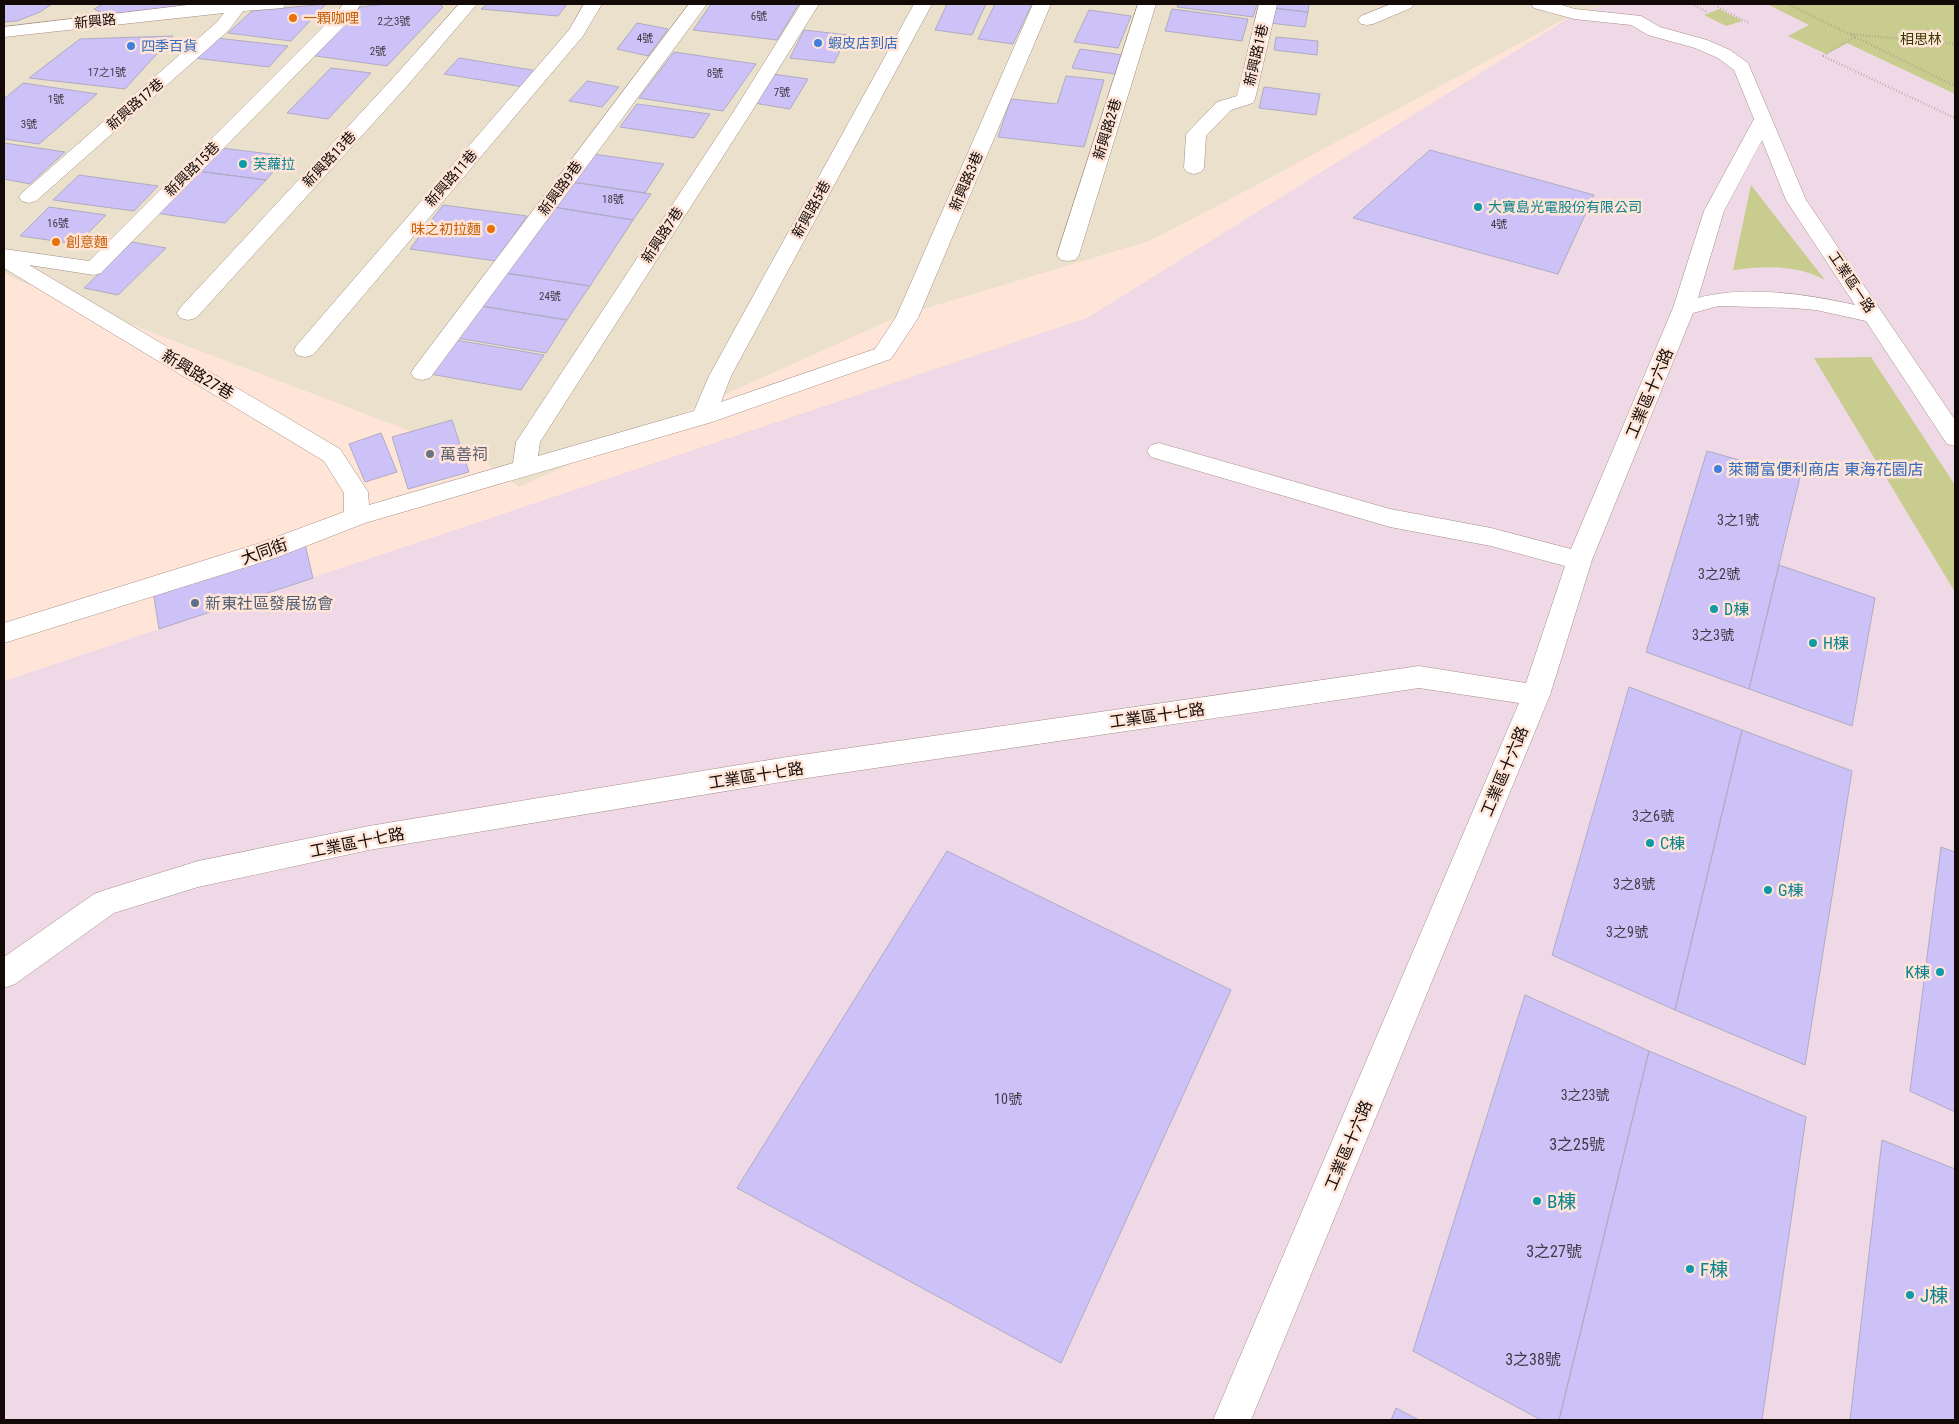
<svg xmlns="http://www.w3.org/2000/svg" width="1959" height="1424" font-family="'Roboto Condensed','Noto Sans TC',sans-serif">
<rect width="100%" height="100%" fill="#ffe5d8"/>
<path fill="#eae0cb" d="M 4,4 L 1607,4 L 1574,14 L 1221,204 L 1149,241 L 897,317 L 519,487 L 478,457 L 49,293 L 11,277 L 4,272 Z"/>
<path fill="#f0d9e6" d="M 1607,4 L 1767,4 L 1955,94 L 1955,1420 L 4,1420 L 4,681 L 1087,318 L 1575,14 Z"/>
<path fill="#c8cc8e" d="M 1767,4 L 1955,4 L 1955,94 L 1847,43 L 1826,54 L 1788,36 L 1809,25 Z
M 1719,9 L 1743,21 L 1726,26 L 1704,15 Z
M 1751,185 L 1825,280 C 1797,264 1763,266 1733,270 Z
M 1871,357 L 1955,485 L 1955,592 L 1814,358 Z"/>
<path fill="#cdc2f7" stroke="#afabc2" d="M 4,4 L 52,4 L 40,12 L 17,21 L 4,22 Z
M 103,4 L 187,4 L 183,9 L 106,15 L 94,9 Z
M 326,4 L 291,41 L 228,33 L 252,11 Z
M 385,4 L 439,4 L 443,7 L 387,66 L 309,55 L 360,7 Z
M 488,4 L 567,4 L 558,16 L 481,9 Z
M 711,4 L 799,4 L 777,40 L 693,30 Z
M 947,4 L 986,4 L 972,35 L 935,30 Z
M 995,4 L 1032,4 L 1013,44 L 978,39 Z
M 1178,4 L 1257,4 L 1253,17 L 1177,7 Z
M 1273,4 L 1309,4 L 1308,12 L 1272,8 Z
M 1272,8 L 1308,12 L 1305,27 L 1269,23 Z
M 1172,9 L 1248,19 L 1242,41 L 1165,31 Z
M 1089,10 L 1131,16 L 1118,48 L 1074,42 Z
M 637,23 L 668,29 L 648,56 L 617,49 Z
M 804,30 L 848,35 L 834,63 L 790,58 Z
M 173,36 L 125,89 L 29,78 L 80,39 Z
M 207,37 L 288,46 L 269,67 L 186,57 Z
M 1276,37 L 1318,41 L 1317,55 L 1274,50 Z
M 1080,49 L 1123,55 L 1116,74 L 1072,68 Z
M 674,52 L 756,64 L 723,111 L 639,98 Z
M 459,58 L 538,71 L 524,87 L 444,74 Z
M 331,68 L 371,73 L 328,119 L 287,113 Z
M 773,74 L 808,79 L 790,109 L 754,103 Z
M 1066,76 L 1104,80 L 1084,147 L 998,137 L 1011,99 L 1057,104 Z
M 587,81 L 619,87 L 602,107 L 569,101 Z
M 23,83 L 97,94 L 39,144 L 4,139 L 4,99 Z
M 1264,87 L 1320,94 L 1316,115 L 1259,108 Z
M 637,104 L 710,114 L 694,138 L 620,127 Z
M 4,143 L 65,152 L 30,184 L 4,179 Z
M 221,148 L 287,156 L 266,180 L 197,171 Z
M 1430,150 L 1594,195 L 1558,274 L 1353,218 Z
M 593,154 L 664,164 L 645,193 L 572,182 Z
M 197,171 L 266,180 L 225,223 L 155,213 Z
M 79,175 L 158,186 L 134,211 L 53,200 Z
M 565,181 L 651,194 L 633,220 L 547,206 Z
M 443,205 L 527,216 L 496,261 L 410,249 Z
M 547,206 L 633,220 L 590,286 L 499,272 Z
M 49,207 L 106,215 L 77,244 L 20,236 Z
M 132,242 L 166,248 L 118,295 L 84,288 Z
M 499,272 L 590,286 L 567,320 L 475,305 Z
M 475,305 L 567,320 L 546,353 L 451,337 Z
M 450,339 L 544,355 L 521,390 L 424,373 Z
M 452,420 L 469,472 L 408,489 L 392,437 Z
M 381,433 L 397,472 L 365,482 L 349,444 Z
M 1707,451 L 1800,477 L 1749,689 L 1646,652 Z
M 302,532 L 313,578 L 159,629 L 151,578 Z
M 1779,565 L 1875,598 L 1852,726 L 1749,689 Z
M 1629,687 L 1742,730 L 1675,1010 L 1552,955 Z
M 1742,730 L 1852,771 L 1805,1065 L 1675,1010 Z
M 1941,847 L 1955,852 L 1955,1112 L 1910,1091 Z
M 947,851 L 1231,990 L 1061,1363 L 737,1188 Z
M 1525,995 L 1649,1051 L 1559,1420 L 1541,1420 L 1413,1351 Z
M 1649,1051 L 1806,1117 L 1762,1420 L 1559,1420 Z
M 1882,1140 L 1955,1169 L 1955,1420 L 1850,1420 Z
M 1396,1408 L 1419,1420 L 1391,1420 Z"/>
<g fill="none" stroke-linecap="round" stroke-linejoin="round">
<g stroke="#a68e83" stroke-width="1">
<path id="minor" d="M 196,4 L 286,4 L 283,8 L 243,11 L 229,30 L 36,201 L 29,203 L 22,201 L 19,197 L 22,193 L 217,22 L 224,13 L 4,37 L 4,27 Z
M 343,4 L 361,4 L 348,22 L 101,273 L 94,275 L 29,265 L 340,449 L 368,492 L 369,505 L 513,463 L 516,442 L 520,436 L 734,111 L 801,4 L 819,4 L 752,111 L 540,442 L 538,456 L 694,411 L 709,376 L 914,4 L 932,4 L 731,376 L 721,402 L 875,349 L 896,317 L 1033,4 L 1051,4 L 918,318 L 891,359 L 712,422 L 365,523 L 278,557 L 4,643 L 4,623 L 260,543 L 344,512 L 344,493 L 324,461 L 4,268 L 4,249 L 89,261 L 336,14 Z
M 459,4 L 477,4 L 407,86 L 196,318 L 188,320 L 180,318 L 177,313 L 180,308 L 393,78 Z
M 584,4 L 602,4 L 583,36 L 313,355 L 305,357 L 297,355 L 294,350 L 297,345 L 569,30 Z
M 689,4 L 707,4 L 430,378 L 422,380 L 414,378 L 411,373 L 414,368 Z
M 1138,4 L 1156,4 L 1079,255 L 1075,260 L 1068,261 L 1061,260 L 1057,255 Z
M 1259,4 L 1277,4 L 1255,99 L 1253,103 L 1231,110 L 1206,136 L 1204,168 L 1201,172 L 1194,174 L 1187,172 L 1184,168 L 1186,135 L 1189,131 L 1217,102 L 1237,96 Z
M 1391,4 L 1414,4 L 1411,8 L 1373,24 L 1367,25 L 1361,24 L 1358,20 L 1361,16 Z
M 1531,4 L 1558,4 L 1575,9 L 1641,16 L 1660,27 L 1707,40 L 1730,50 L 1748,63 L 1806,200 L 1955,420 L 1955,446 L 1947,444 L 1866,321 L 1816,310 L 1794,308 L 1719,306 L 1693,313 L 1592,560 L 1550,695 L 1251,1420 L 1213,1420 L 1519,703 L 1419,688 L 787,781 L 369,850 L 198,887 L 114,913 L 15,984 L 4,988 L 4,957 L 94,894 L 105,890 L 198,861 L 369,826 L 787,757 L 1419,666 L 1526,683 L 1565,566 L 1491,546 L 1390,527 L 1151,457 L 1147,451 L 1151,445 L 1159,443 L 1390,509 L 1491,528 L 1571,549 L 1673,308 L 1704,211 L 1754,119 L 1734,70 L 1718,58 L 1695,48 L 1648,35 L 1631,25 L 1574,19 L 1534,8 ZM 1762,140 L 1786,200 L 1855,305 C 1807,294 1745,285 1698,298 L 1724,211 Z"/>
</g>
<path stroke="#9f8c83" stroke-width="2.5" stroke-dasharray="0.5 2.5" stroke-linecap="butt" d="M 1692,4 L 1707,12
M 1788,4 L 1955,86
M 1718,7 L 1749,23
M 1851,34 L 1955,44
M 1823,56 L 1955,118
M 1823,56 L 1855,37"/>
<use href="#minor" fill="#fff" fill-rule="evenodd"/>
</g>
<g fill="#e8710a" stroke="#ffe5d8" stroke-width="2">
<circle cx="293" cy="18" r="5"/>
<circle cx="491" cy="229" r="5"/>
<circle cx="56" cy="242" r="5"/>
</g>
<g fill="#3f7fe0" stroke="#ffe5d8" stroke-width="2">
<circle cx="818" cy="43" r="5"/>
<circle cx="131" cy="46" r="5"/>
<circle cx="1718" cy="469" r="5"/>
</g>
<g fill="#0f9aa8" stroke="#ffe5d8" stroke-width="2">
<circle cx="243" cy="164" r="5"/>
<circle cx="1478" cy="207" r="5"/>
<circle cx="1714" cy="609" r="5"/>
<circle cx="1813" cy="643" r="5"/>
<circle cx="1650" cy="843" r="5"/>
<circle cx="1768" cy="890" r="5"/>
<circle cx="1940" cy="972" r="5"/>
<circle cx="1537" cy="1201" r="5"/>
<circle cx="1690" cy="1269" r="5"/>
<circle cx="1910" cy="1295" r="5"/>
</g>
<circle fill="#6b7280" stroke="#ffe5d8" stroke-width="2" cx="430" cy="454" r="5"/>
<circle fill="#5c6f8a" stroke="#ffe5d8" stroke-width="2" cx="195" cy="603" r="5"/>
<g text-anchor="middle" stroke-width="5" stroke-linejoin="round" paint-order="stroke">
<g font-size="11" fill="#423843">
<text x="759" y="20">6號</text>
<text x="394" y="25">2之3號</text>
<text x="645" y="42">4號</text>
<text x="378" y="55">2號</text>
<text x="107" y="76">17之1號</text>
<text x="715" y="77">8號</text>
<text x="782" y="96">7號</text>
<text x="56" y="103">1號</text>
<text x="29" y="128">3號</text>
<text x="613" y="203">18號</text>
<text x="58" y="227">16號</text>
<text x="1499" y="228">4號</text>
<text x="550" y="300">24號</text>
</g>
<g font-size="14" fill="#c56008" stroke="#ffe5d8" text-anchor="start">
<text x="303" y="23">一顆咖哩</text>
<text x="481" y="234" text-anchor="end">味之初拉麵</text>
<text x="66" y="247">創意麵</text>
</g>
<g font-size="14" fill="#130a07" stroke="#ffe5d8">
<text transform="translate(95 21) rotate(-6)" y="5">新興路</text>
<text transform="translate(1256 55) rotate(-77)" y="5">新興路1巷</text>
<text transform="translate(135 104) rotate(-41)" y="5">新興路17巷</text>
<text transform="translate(1107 129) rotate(-73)" y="5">新興路2巷</text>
<text transform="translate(329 159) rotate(-47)" y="5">新興路13巷</text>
<text transform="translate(192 169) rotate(-45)" y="5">新興路15巷</text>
<text transform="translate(451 178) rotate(-49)" y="5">新興路11巷</text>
<text transform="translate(966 181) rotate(-67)" y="5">新興路3巷</text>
<text transform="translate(560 188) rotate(-54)" y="5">新興路9巷</text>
<text transform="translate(811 209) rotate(-61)" y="5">新興路5巷</text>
<text transform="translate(662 235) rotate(-57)" y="5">新興路7巷</text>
<text transform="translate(1852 282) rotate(56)" y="5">工業區一路</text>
</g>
<g font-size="14" fill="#393a00" stroke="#ffe5d8">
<text x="1921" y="44">相思林</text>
</g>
<g font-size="14" fill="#366cbe" stroke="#ffe5d8" text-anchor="start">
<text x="828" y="48">蝦皮店到店</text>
<text x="141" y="51">四季百貨</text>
</g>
<g font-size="14" fill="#0d838f" stroke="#ffe5d8" text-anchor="start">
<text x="253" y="169">芙蘿拉</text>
<text x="1488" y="212">大寶島光電股份有限公司</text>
</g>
<g font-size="14" fill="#423843">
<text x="1738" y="525">3之1號</text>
<text x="1719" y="579">3之2號</text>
<text x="1713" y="640">3之3號</text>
<text x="1653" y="821">3之6號</text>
<text x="1634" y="889">3之8號</text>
<text x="1627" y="937">3之9號</text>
<text x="1585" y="1100">3之23號</text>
<text x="1008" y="1104">10號</text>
</g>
<g font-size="16" fill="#130a07" stroke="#ffe5d8">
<text transform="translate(198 374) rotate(31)" y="6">新興路27巷</text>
<text transform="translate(1649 393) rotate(-67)" y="6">工業區十六路</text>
<text transform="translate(264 551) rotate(-19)" y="6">大同街</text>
<text transform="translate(1157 715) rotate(-8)" y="6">工業區十七路</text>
<text transform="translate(1504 771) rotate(-67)" y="6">工業區十六路</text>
<text transform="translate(756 775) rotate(-9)" y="6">工業區十七路</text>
<text transform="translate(357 842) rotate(-11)" y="6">工業區十七路</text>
<text transform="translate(1348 1145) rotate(-67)" y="6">工業區十六路</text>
</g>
<g font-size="16" fill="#5b616d" stroke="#ffe5d8" text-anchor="start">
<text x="440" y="460">萬善祠</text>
</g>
<g font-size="16" fill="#366cbe" stroke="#ffe5d8" text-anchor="start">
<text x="1728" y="475">萊爾富便利商店 東海花園店</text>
</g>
<g font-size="16" fill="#4e5e75" stroke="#ffe5d8" text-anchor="start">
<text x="205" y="609">新東社區發展協會</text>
</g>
<g font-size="16" fill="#0d838f" stroke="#ffe5d8" text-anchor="start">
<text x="1724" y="615">D棟</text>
<text x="1823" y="649">H棟</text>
<text x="1660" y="849">C棟</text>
<text x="1778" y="896">G棟</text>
<text x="1930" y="978" text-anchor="end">K棟</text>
</g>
<g font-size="16" fill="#423843">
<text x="1577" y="1150">3之25號</text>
<text x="1554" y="1257">3之27號</text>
<text x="1533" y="1365">3之38號</text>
</g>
<g font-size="19" fill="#0d838f" stroke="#ffe5d8" text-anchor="start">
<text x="1547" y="1208">B棟</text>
<text x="1700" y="1276">F棟</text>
<text x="1920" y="1302">J棟</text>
</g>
</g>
<rect width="1959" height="1424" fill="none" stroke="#130a07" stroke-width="10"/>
</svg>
